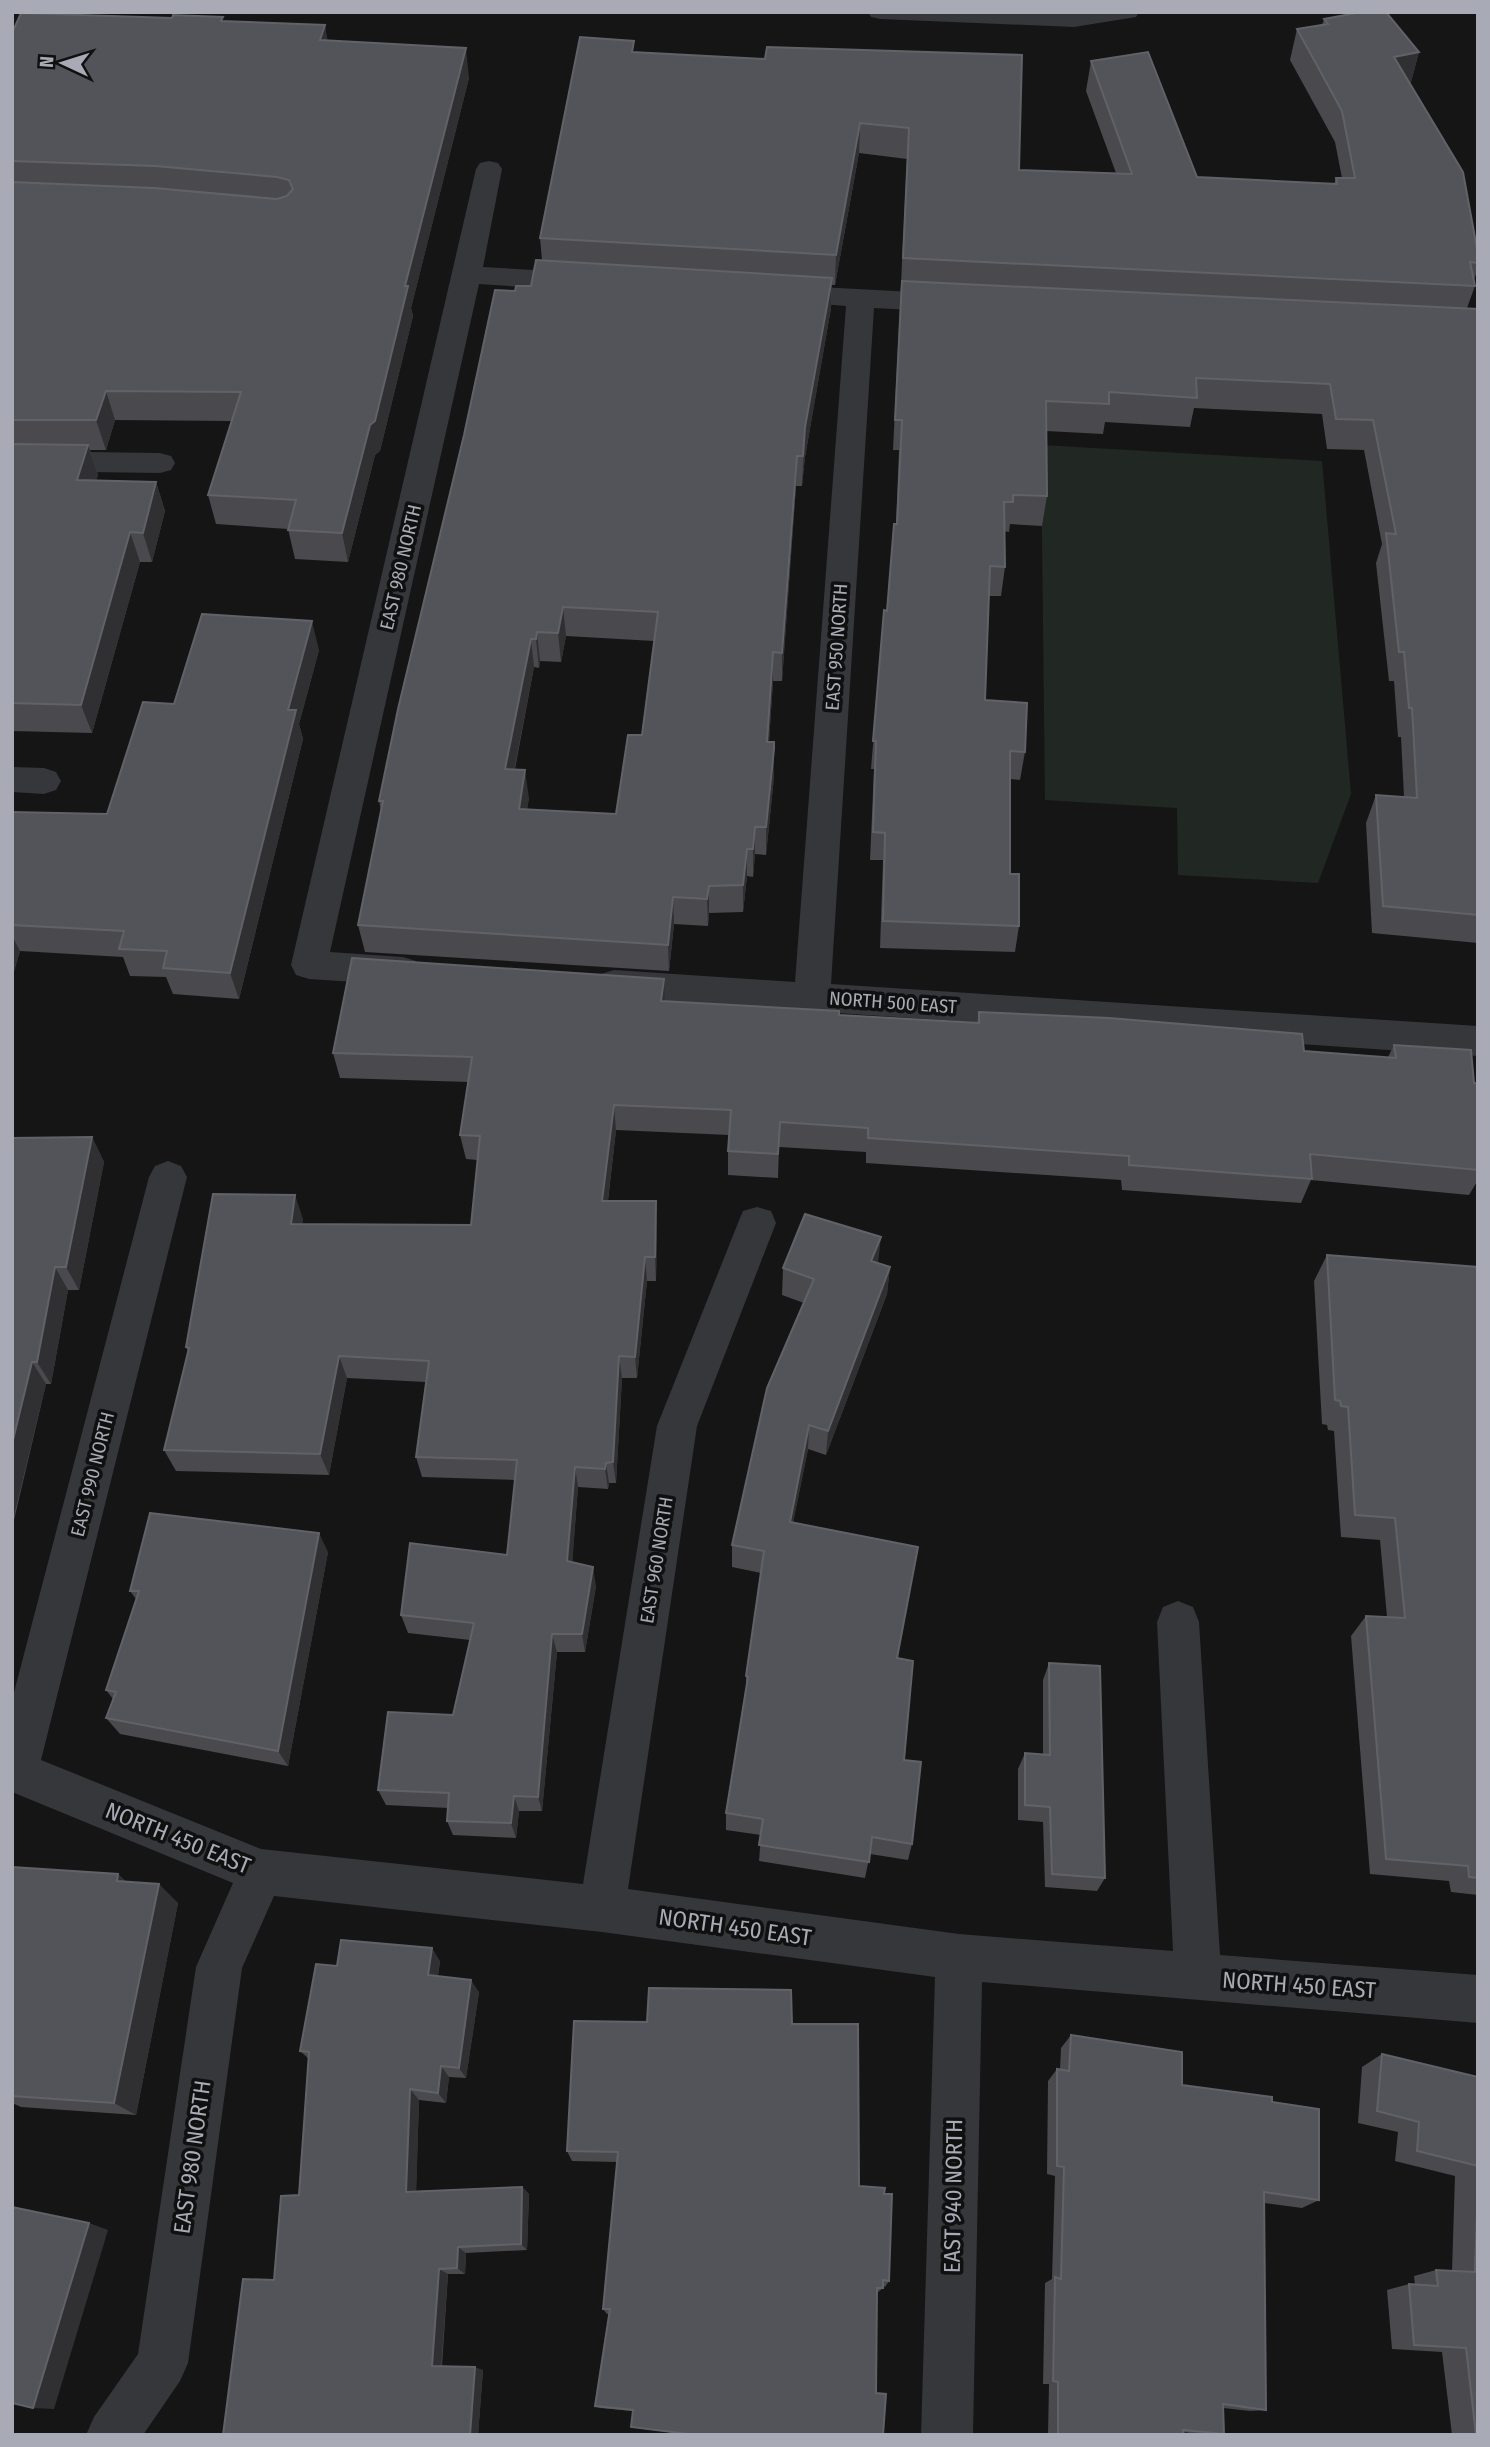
<svg xmlns="http://www.w3.org/2000/svg" width="1490" height="2447" font-family="'Fira Sans Condensed',sans-serif">
<rect width="100%" height="100%" fill="#151516"/>
<path fill="#212823" d="M 1041,445 L 1322,461 L 1351,794 L 1318,883 L 1178,875 L 1177,808 L 1045,800 Z"/>
<g fill="none" stroke-linecap="round" stroke-linejoin="round">
<path fill="#36373b" fill-rule="evenodd" d="M 868,12 L 1139,12 L 1136,17 L 1074,27 L 880,19 L 871,17 Z
M 489,161 L 498,163 L 502,169 L 483,267 L 584,273 L 594,276 L 598,282 L 594,288 L 584,291 L 479,284 L 330,952 L 403,957 L 416,961 L 421,971 L 416,981 L 403,985 L 309,979 L 296,975 L 291,965 L 476,169 L 480,163 Z
M 781,285 L 951,294 L 961,297 L 965,303 L 961,309 L 951,312 L 874,308 L 831,984 L 1478,1026 L 1478,1056 L 614,998 L 601,994 L 596,984 L 601,974 L 614,970 L 795,982 L 846,306 L 771,300 L 767,294 L 771,288 Z
M 12,451 L 160,453 L 171,456 L 175,463 L 171,470 L 160,473 L 12,471 Z
M 12,767 L 44,768 L 56,772 L 61,781 L 56,790 L 44,794 L 12,792 Z
M 168,1161 L 181,1166 L 187,1177 L 41,1760 L 261,1849 L 583,1884 L 657,1426 L 738,1223 L 743,1211 L 757,1207 L 771,1211 L 776,1223 L 697,1426 L 628,1889 L 959,1934 L 1173,1951 L 1157,1622 L 1163,1607 L 1178,1601 L 1193,1607 L 1199,1622 L 1220,1955 L 1478,1975 L 1478,2023 L 982,1982 L 973,2435 L 921,2435 L 935,1977 L 602,1932 L 274,1896 L 242,1968 L 188,2363 L 180,2381 L 143,2435 L 86,2435 L 94,2417 L 138,2354 L 196,1967 L 233,1883 L 12,1792 L 12,1700 L 149,1177 L 155,1166 Z"/>
</g>
<path fill="#49494e" fill-rule="evenodd" d="M 1324,19 L 1419,52 L 1411,82 L 1410,83 L 1478,254 L 1478,268 L 1474,280 L 1475,286 L 1467,308 L 1478,309 L 1478,943 L 1372,933 L 1366,823 L 1376,795 L 1404,797 L 1401,737 L 1398,737 L 1394,681 L 1389,681 L 1376,563 L 1382,544 L 1364,450 L 1327,449 L 1322,414 L 1194,408 L 1190,427 L 1105,422 L 1103,434 L 1046,431 L 1047,496 L 1042,526 L 1010,524 L 1009,532 L 1004,531 L 1005,567 L 1001,596 L 989,596 L 985,700 L 1025,752 L 1020,780 L 1010,779 L 1010,874 L 1019,926 L 1015,952 L 880,948 L 883,860 L 870,860 L 874,769 L 871,769 L 884,610 L 887,611 L 896,524 L 899,450 L 893,450 L 907,159 L 859,153 L 835,285 L 832,285 L 831,308 L 805,457 L 802,486 L 796,486 L 782,681 L 773,681 L 769,742 L 774,777 L 766,855 L 755,854 L 753,877 L 747,876 L 743,912 L 709,913 L 708,926 L 674,924 L 669,971 L 365,952 L 358,925 L 381,811 L 379,801 L 515,291 L 531,286 L 542,260 L 540,238 L 635,52 L 765,59 L 1019,170 L 1116,173 L 1086,91 L 1091,61 L 1197,177 L 1334,184 L 1336,178 L 1342,178 L 1335,142 L 1290,60 L 1297,29 L 1322,25 ZM 566,636 L 654,641 L 642,735 L 616,814 L 527,809 L 529,798 L 515,769 L 534,667 L 539,668 L 540,661 L 561,662 Z
M 223,21 L 325,25 L 327,41 L 469,78 L 411,308 L 413,316 L 380,451 L 375,455 L 348,562 L 295,559 L 288,529 L 216,524 L 208,495 L 231,421 L 115,420 L 106,450 L 90,450 L 98,475 L 96,480 L 156,482 L 165,511 L 152,562 L 140,562 L 92,733 L 12,731 L 12,33 Z
M 319,650 L 299,724 L 303,739 L 239,999 L 173,994 L 166,977 L 130,976 L 123,957 L 20,951 L 12,978 L 12,812 L 107,814 L 174,704 Z
M 665,1001 L 839,1015 L 977,1023 L 979,1012 L 1304,1051 L 1388,1057 L 1394,1045 L 1474,1083 L 1478,1083 L 1478,1180 L 1469,1195 L 1311,1180 L 1301,1203 L 1122,1190 L 1121,1180 L 866,1163 L 866,1152 L 779,1147 L 778,1178 L 728,1175 L 728,1151 L 729,1135 L 616,1130 L 608,1201 L 657,1224 L 656,1281 L 647,1281 L 637,1378 L 622,1378 L 616,1483 L 609,1483 L 608,1489 L 578,1487 L 572,1563 L 596,1586 L 585,1652 L 557,1652 L 542,1811 L 519,1811 L 516,1838 L 453,1835 L 447,1821 L 448,1808 L 386,1805 L 378,1790 L 453,1715 L 470,1640 L 408,1633 L 401,1615 L 507,1555 L 515,1480 L 422,1477 L 416,1457 L 426,1382 L 347,1378 L 329,1475 L 176,1471 L 164,1450 L 188,1351 L 186,1347 L 303,1219 L 302,1224 L 471,1225 L 477,1160 L 466,1159 L 460,1135 L 469,1082 L 340,1078 L 333,1053 Z
M 92,1137 L 104,1162 L 79,1290 L 68,1290 L 51,1384 L 46,1384 L 14,1520 L 12,1138 Z
M 1327,1255 L 1478,1267 L 1478,1895 L 1451,1892 L 1449,1881 L 1370,1874 L 1351,1636 L 1366,1616 L 1387,1617 L 1380,1540 L 1341,1537 L 1334,1431 L 1328,1430 L 1327,1425 L 1322,1424 L 1314,1281 Z
M 878,1263 L 890,1267 L 887,1294 L 826,1455 L 808,1449 L 793,1522 L 897,1658 L 904,1760 L 912,1844 L 908,1860 L 870,1854 L 865,1878 L 759,1861 L 761,1835 L 726,1830 L 726,1813 L 746,1693 L 746,1676 L 761,1573 L 732,1567 L 732,1545 L 804,1303 L 782,1295 L 783,1268 Z
M 328,1552 L 288,1766 L 120,1734 L 106,1718 L 113,1699 L 106,1690 L 136,1599 L 130,1591 Z
M 1049,1663 L 1105,1878 L 1097,1891 L 1045,1887 L 1043,1822 L 1018,1820 L 1018,1769 L 1025,1753 L 1043,1755 L 1043,1680 Z
M 12,1867 L 118,1874 L 126,1882 L 178,1903 L 136,2115 L 21,2107 L 12,2103 Z
M 440,1961 L 438,1976 L 479,1992 L 466,2078 L 449,2077 L 446,2103 L 419,2100 L 416,2191 L 522,2187 L 529,2194 L 527,2250 L 466,2253 L 465,2274 L 448,2274 L 442,2366 L 483,2370 L 478,2435 L 299,2195 L 309,2059 L 300,2051 L 337,1966 Z
M 792,2024 L 859,2186 L 889,2281 L 885,2287 L 883,2286 L 883,2288 L 877,2293 L 876,2393 L 883,2435 L 690,2435 L 631,2427 L 633,2411 L 600,2408 L 595,2406 L 609,2314 L 607,2314 L 603,2309 L 617,2162 L 572,2161 L 567,2151 Z
M 1071,2035 L 1182,2085 L 1272,2102 L 1319,2200 L 1302,2208 L 1264,2203 L 1266,2410 L 1250,2411 L 1223,2408 L 1224,2434 L 1205,2435 L 1183,2432 L 1184,2435 L 1048,2435 L 1049,2384 L 1043,2384 L 1045,2283 L 1052,2279 L 1055,2176 L 1047,2174 L 1048,2081 L 1057,2069 L 1060,2070 L 1061,2048 Z
M 1382,2054 L 1478,2077 L 1478,2435 L 1452,2435 L 1442,2352 L 1392,2349 L 1387,2290 L 1409,2284 L 1415,2285 L 1414,2276 L 1436,2270 L 1452,2271 L 1455,2176 L 1395,2161 L 1398,2132 L 1358,2123 L 1362,2067 Z"/>
<path fill="#303033" d="M 325,25 L 330,55 L 320,40 Z
M 466,48 L 469,78 L 411,308 L 413,316 L 380,451 L 375,455 L 348,562 L 342,533 Z
M 1419,52 L 1411,82 L 1386,87 L 1394,57 Z
M 860,123 L 859,153 L 835,285 L 836,255 Z
M 832,278 L 831,308 L 805,457 L 802,486 L 805,427 Z
M 106,391 L 115,420 L 106,450 L 96,420 Z
M 88,445 L 98,475 L 87,509 L 77,480 Z
M 797,456 L 796,486 L 782,681 L 782,653 Z
M 156,482 L 165,511 L 152,562 L 143,533 Z
M 130,532 L 140,562 L 92,733 L 81,705 Z
M 563,607 L 566,636 L 561,662 L 558,633 Z
M 312,621 L 319,650 L 299,724 L 303,739 L 239,999 L 230,973 L 288,710 Z
M 537,632 L 540,661 L 539,668 L 536,639 Z
M 531,639 L 534,667 L 509,797 L 505,769 Z
M 773,652 L 773,681 L 767,770 L 767,742 Z
M 774,749 L 774,777 L 766,855 L 766,827 Z
M 525,770 L 529,798 L 523,837 L 519,809 Z
M 755,827 L 755,854 L 753,877 L 753,849 Z
M 747,849 L 747,876 L 743,912 L 743,885 Z
M 709,886 L 709,913 L 708,926 L 707,899 Z
M 673,897 L 674,924 L 669,971 L 668,945 Z
M 12,936 L 20,951 L 12,978 Z
M 664,979 L 665,1005 L 661,1001 Z
M 614,1105 L 616,1130 L 605,1225 L 602,1201 Z
M 92,1137 L 104,1162 L 79,1290 L 66,1267 Z
M 295,1195 L 303,1219 L 299,1247 L 291,1224 Z
M 656,1201 L 657,1224 L 656,1281 L 655,1257 Z
M 881,1237 L 878,1264 L 871,1261 Z
M 645,1257 L 647,1281 L 637,1378 L 635,1357 Z
M 55,1267 L 68,1290 L 51,1384 L 37,1362 Z
M 890,1267 L 887,1294 L 826,1455 L 828,1431 Z
M 339,1356 L 347,1378 L 329,1475 L 320,1454 Z
M 619,1356 L 622,1378 L 616,1483 L 613,1462 Z
M 32,1362 L 46,1384 L 12,1524 L 12,1444 Z
M 809,1425 L 808,1449 L 789,1544 L 790,1522 Z
M 606,1463 L 609,1483 L 608,1489 L 605,1469 Z
M 575,1467 L 578,1487 L 571,1580 L 567,1561 Z
M 319,1533 L 328,1552 L 288,1766 L 278,1751 Z
M 593,1567 L 596,1586 L 585,1652 L 582,1634 Z
M 552,1634 L 557,1652 L 542,1811 L 538,1797 Z
M 514,1796 L 519,1811 L 516,1838 L 511,1823 Z
M 118,1874 L 138,1893 L 117,1881 Z
M 159,1884 L 178,1903 L 136,2115 L 114,2103 Z
M 432,1948 L 440,1961 L 436,1988 L 428,1975 Z
M 471,1980 L 479,1992 L 466,2078 L 459,2068 Z
M 441,2066 L 449,2077 L 446,2103 L 438,2093 Z
M 410,2089 L 419,2100 L 416,2199 L 406,2192 Z
M 522,2187 L 529,2194 L 527,2250 L 521,2244 Z
M 89,2223 L 108,2230 L 54,2409 L 33,2408 Z
M 458,2247 L 466,2253 L 465,2274 L 457,2268 Z
M 439,2269 L 448,2274 L 441,2369 L 432,2366 Z
M 475,2367 L 483,2370 L 478,2435 L 470,2435 Z"/>
<path fill="#535459" stroke="#616267" stroke-width="2" fill-rule="evenodd" d="M 1362,12 L 1386,12 L 1419,52 L 1394,57 L 1463,172 L 1478,254 L 1478,263 L 1470,262 L 1475,286 L 903,258 L 909,128 L 860,123 L 836,255 L 540,238 L 580,37 L 634,41 L 632,52 L 765,59 L 767,47 L 1022,55 L 1019,170 L 1132,174 L 1091,61 L 1148,52 L 1197,177 L 1337,184 L 1336,178 L 1355,178 L 1342,111 L 1297,29 L 1328,24 L 1324,19 Z
M 21,13 L 172,18 L 173,15 L 223,17 L 221,21 L 325,25 L 320,40 L 466,48 L 405,286 L 408,286 L 375,421 L 370,425 L 342,533 L 288,530 L 296,500 L 208,495 L 241,392 L 106,391 L 96,420 L 12,420 L 12,182 L 154,188 L 277,199 L 287,196 L 293,189 L 289,180 L 277,177 L 155,166 L 12,161 L 12,33 Z
M 536,260 L 832,278 L 805,427 L 803,456 L 797,456 L 782,653 L 773,652 L 767,742 L 774,742 L 774,749 L 766,827 L 755,827 L 753,849 L 747,849 L 743,885 L 709,886 L 707,899 L 673,897 L 668,945 L 358,925 L 383,801 L 379,801 L 398,709 L 464,435 L 495,290 L 515,291 L 516,286 L 531,286 ZM 563,607 L 658,612 L 642,735 L 628,735 L 616,814 L 519,809 L 525,770 L 505,769 L 531,639 L 536,639 L 537,632 L 558,633 Z
M 902,281 L 1478,309 L 1478,915 L 1383,906 L 1376,795 L 1417,798 L 1412,708 L 1409,708 L 1404,652 L 1399,652 L 1386,533 L 1396,534 L 1373,420 L 1336,419 L 1330,384 L 1196,378 L 1197,398 L 1109,392 L 1109,404 L 1046,401 L 1047,496 L 1013,495 L 1013,502 L 1004,502 L 1005,567 L 990,566 L 985,700 L 1027,703 L 1025,752 L 1010,751 L 1010,874 L 1019,874 L 1019,926 L 883,921 L 885,833 L 873,832 L 876,741 L 873,741 L 884,610 L 887,611 L 894,524 L 897,524 L 902,420 L 895,420 Z
M 12,444 L 88,445 L 77,480 L 156,482 L 143,533 L 130,532 L 81,705 L 12,703 Z
M 202,614 L 312,621 L 288,710 L 296,710 L 230,973 L 163,968 L 167,951 L 119,949 L 124,931 L 12,925 L 12,812 L 107,814 L 143,702 L 174,704 Z
M 352,958 L 664,979 L 661,1001 L 839,1011 L 839,1015 L 979,1023 L 979,1012 L 1109,1018 L 1302,1034 L 1304,1051 L 1396,1058 L 1394,1045 L 1471,1050 L 1474,1083 L 1478,1083 L 1478,1170 L 1310,1154 L 1312,1179 L 1129,1165 L 1129,1156 L 868,1138 L 868,1128 L 780,1122 L 778,1154 L 728,1151 L 731,1110 L 614,1105 L 602,1201 L 656,1201 L 655,1257 L 645,1257 L 635,1357 L 619,1356 L 613,1462 L 606,1463 L 605,1469 L 575,1467 L 567,1561 L 593,1567 L 582,1634 L 552,1634 L 538,1797 L 514,1796 L 511,1823 L 447,1821 L 449,1793 L 378,1790 L 388,1712 L 453,1715 L 474,1623 L 401,1615 L 410,1543 L 507,1555 L 517,1460 L 416,1457 L 429,1361 L 339,1356 L 320,1454 L 164,1450 L 189,1348 L 186,1347 L 213,1194 L 295,1195 L 291,1224 L 471,1225 L 480,1136 L 460,1135 L 472,1057 L 333,1053 Z
M 92,1137 L 66,1267 L 55,1267 L 37,1362 L 32,1362 L 12,1444 L 12,1138 Z
M 805,1214 L 881,1237 L 871,1261 L 890,1267 L 828,1431 L 809,1425 L 790,1522 L 918,1547 L 897,1658 L 913,1661 L 904,1760 L 921,1762 L 912,1844 L 872,1837 L 869,1862 L 759,1845 L 763,1819 L 726,1813 L 748,1677 L 746,1676 L 764,1551 L 732,1545 L 767,1388 L 814,1279 L 783,1268 Z
M 1327,1255 L 1478,1267 L 1478,1878 L 1469,1877 L 1468,1866 L 1386,1859 L 1366,1616 L 1405,1618 L 1395,1518 L 1355,1515 L 1348,1407 L 1341,1406 L 1340,1401 L 1335,1400 Z
M 150,1513 L 319,1533 L 278,1751 L 106,1718 L 116,1692 L 106,1690 L 139,1591 L 130,1591 Z
M 1049,1663 L 1100,1666 L 1105,1878 L 1052,1874 L 1050,1807 L 1025,1805 L 1025,1753 L 1050,1755 Z
M 12,1867 L 118,1874 L 117,1881 L 159,1884 L 114,2103 L 12,2096 Z
M 341,1940 L 432,1948 L 428,1975 L 471,1980 L 459,2068 L 441,2066 L 438,2093 L 410,2089 L 406,2192 L 522,2187 L 521,2244 L 458,2247 L 457,2268 L 439,2269 L 432,2366 L 475,2367 L 470,2435 L 223,2435 L 243,2279 L 274,2280 L 281,2196 L 299,2195 L 309,2052 L 300,2051 L 316,1964 L 337,1966 Z
M 649,1988 L 791,1990 L 792,2024 L 858,2024 L 859,2186 L 885,2188 L 884,2194 L 892,2194 L 889,2281 L 883,2280 L 883,2288 L 877,2288 L 876,2393 L 886,2394 L 883,2435 L 696,2435 L 631,2427 L 633,2410 L 595,2406 L 610,2309 L 603,2309 L 618,2152 L 567,2151 L 574,2021 L 647,2022 Z
M 1071,2035 L 1182,2052 L 1182,2085 L 1272,2097 L 1272,2102 L 1319,2109 L 1319,2200 L 1264,2192 L 1266,2410 L 1223,2404 L 1224,2434 L 1183,2430 L 1184,2435 L 1058,2435 L 1058,2382 L 1053,2381 L 1055,2277 L 1061,2279 L 1064,2167 L 1057,2166 L 1057,2069 L 1069,2071 Z
M 1382,2054 L 1478,2077 L 1478,2166 L 1417,2151 L 1419,2122 L 1377,2111 Z
M 1478,2183 L 1478,2435 L 1476,2435 L 1466,2348 L 1414,2345 L 1409,2284 L 1438,2286 L 1436,2270 L 1475,2272 Z
M 12,2207 L 89,2223 L 33,2408 L 12,2403 Z"/>
<g text-anchor="middle" stroke-width="7" stroke-linejoin="round" paint-order="stroke">
<g font-size="19" fill="#a8abb5" stroke="#101011">
<text transform="translate(400 567) rotate(-77)" y="7">EAST 980 NORTH</text>
<text transform="translate(836 647) rotate(-86)" y="7">EAST 950 NORTH</text>
<text transform="translate(893 1002) rotate(4)" y="7">NORTH 500 EAST</text>
<text transform="translate(92 1474) rotate(-76)" y="7">EAST 990 NORTH</text>
<text transform="translate(656 1560) rotate(-81)" y="7">EAST 960 NORTH</text>
</g>
<g font-size="23" fill="#a8abb5" stroke="#101011">
<text transform="translate(178 1838) rotate(22)" y="8">NORTH 450 EAST</text>
<text transform="translate(735 1927) rotate(8)" y="8">NORTH 450 EAST</text>
<text transform="translate(1299 1985) rotate(4)" y="8">NORTH 450 EAST</text>
<text transform="translate(192 2157) rotate(-82)" y="8">EAST 980 NORTH</text>
<text transform="translate(953 2196) rotate(-89)" y="8">EAST 940 NORTH</text>
</g>
</g>
<rect width="1490" height="2447" fill="none" stroke="#a8abb5" stroke-width="28"/>
<g transform="translate(63 63) rotate(274)" stroke="#101011" stroke-width="5" paint-order="stroke">
<path d="M0-5L12 26L0 18L-12 26Z" fill="#a8abb5"/>
<text y="-10" font-size="19" font-weight="bold" text-anchor="middle" fill="#a8abb5">N</text>
</g>
</svg>
